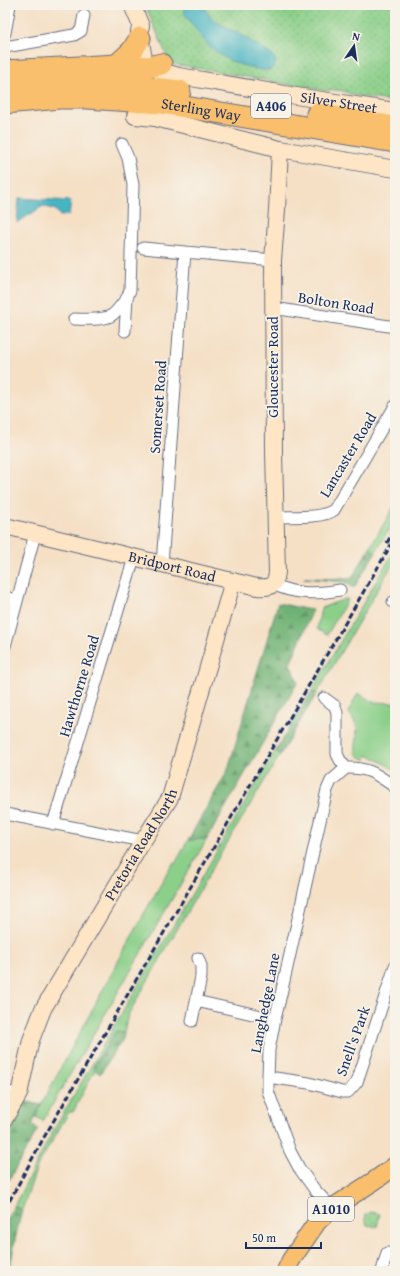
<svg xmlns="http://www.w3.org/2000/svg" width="400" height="1276" font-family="'Gentium Book Plus',serif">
<defs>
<pattern id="forest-firs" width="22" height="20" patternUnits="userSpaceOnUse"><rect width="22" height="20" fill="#70b275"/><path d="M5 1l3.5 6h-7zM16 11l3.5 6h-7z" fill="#5b9163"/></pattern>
<pattern id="park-dots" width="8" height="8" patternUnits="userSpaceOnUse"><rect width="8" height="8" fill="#8bcf89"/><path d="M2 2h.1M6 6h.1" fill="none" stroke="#77b279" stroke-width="1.8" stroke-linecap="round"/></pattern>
</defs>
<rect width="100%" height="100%" fill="#f7f3e8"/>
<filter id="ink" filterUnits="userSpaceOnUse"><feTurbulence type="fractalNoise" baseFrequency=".025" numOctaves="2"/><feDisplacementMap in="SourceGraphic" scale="8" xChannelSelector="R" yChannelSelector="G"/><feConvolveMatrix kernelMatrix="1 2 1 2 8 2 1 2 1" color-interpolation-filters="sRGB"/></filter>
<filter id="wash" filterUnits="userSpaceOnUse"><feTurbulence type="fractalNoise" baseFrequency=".012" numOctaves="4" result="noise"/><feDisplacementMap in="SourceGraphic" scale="16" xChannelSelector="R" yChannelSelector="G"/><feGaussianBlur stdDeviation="0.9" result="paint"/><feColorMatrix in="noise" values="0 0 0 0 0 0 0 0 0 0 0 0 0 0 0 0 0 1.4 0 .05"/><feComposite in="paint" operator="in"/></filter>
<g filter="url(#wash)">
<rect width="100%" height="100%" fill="#f5e0c6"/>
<path fill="#8bcf89" stroke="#537f74" d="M 395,505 L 395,519 L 375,553 L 370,547 Z
M 395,549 L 395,560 L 317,693 L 311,692 Z
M 345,599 L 348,599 L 327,635 L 317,629 L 321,608 Z
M 358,693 L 373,702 L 395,703 L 395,770 L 375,758 L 367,755 L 366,760 C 349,754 358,745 357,733 C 357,724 353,718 348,712 Z
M 276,750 L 280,755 L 217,860 L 128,1015 L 124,1032 L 116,1031 L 93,1067 L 95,1070 L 73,1112 L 69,1112 L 37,1167 L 22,1210 L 14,1206 L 53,1131 Z
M 207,839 L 43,1121 L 36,1117 L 41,1105 L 142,917 L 173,863 L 175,864 L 188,840 Z"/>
<path fill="url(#forest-firs)" stroke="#46706a" d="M 370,547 L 375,553 L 354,588 L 344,582 L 304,578 L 351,579 Z
M 278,603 L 305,609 L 313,610 L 290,664 L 298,682 L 207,839 L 188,840 L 227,772 Z
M 311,692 L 317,693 L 280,755 L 276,750 Z
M 116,1031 L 124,1032 L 123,1039 L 100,1074 L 93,1068 Z
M 24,1101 L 41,1105 L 32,1125 L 38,1129 L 5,1187 L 5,1136 Z
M 14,1206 L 22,1210 L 14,1244 L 10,1271 L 5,1271 L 5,1222 Z"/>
<path fill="url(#park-dots)" stroke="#537f74" d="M 145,5 L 395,5 L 395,102 L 352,95 C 344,90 335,89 326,91 L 173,64 L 169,61 Z
M 371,1212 L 380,1214 L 377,1227 L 367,1225 L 365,1219 L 366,1215 Z"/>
<path fill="#46b4c1" stroke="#307290" d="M 183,5 L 202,5 L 213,20 L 248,39 L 274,57 L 276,62 L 274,67 C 268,72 261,70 253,68 C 224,61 211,51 194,27 C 189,20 183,13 183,5 Z
M 19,198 L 71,201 L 69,215 L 60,216 L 56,210 L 43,206 L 17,223 Z"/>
</g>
<g filter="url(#ink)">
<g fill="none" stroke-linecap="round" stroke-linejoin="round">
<g stroke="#676d82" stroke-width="13">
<path id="street" d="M 5,33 L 10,5
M 5,47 L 74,35 L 81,31 L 84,15
M 122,144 L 128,158 L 133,185 L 130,290 L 127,298 L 125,331
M 143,248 L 185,252
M 273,308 L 395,327
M 74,319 C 84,319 104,321 112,315 C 118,311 122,303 127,298
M 275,517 C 292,516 320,519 334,510 L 395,406
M 162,564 L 185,252 L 273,260
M 273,584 C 294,595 317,594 340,590
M 5,597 L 17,600
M 393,602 L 395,602
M 5,646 L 35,534
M 324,698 L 335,706 L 337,713 L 337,754 L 340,760 L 346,768
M 5,814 L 143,841
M 53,824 L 134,558
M 196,1001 L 275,1019
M 192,1021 L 201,977 L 201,966 L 198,958
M 268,1077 L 309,1083 L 342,1092 L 348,1092 L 357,1082 L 395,966
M 5,1092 L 19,1094
M 332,1208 L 315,1190 L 299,1168 L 290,1151 L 268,1091 L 268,1077 L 269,1050 L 275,1019 L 279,1003 L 327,790 L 331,781 L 346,768 C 369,767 377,775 395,787
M 382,1271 L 387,1253 L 395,1254"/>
</g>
<g stroke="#676d82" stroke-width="18">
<g id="secondary">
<path id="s1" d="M 132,5 L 141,26 L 139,31 L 144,59 L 150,67 L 157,70 L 179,76 L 302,97 L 395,111"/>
<path d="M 135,116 L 155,118 L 280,149 L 395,169"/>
<path id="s2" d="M 5,526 L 257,587 C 269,588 275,587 277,573 L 274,453 L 273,260 L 277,210 L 280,149"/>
<path id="s3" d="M 5,1118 L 19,1094 L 31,1040 L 43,1009 L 143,841 L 170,798 L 233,581"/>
</g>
</g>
<g stroke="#676d82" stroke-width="20">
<path id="primary" d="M 286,1271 L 291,1260 L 317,1222 L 332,1208 L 374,1181 L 395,1166"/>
</g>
<g stroke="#676d82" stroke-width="23">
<g id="highway">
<path d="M 117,65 L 132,51 L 140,38"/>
<path d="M 5,71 L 117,65 L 150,67 L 161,64"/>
<path d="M 5,86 L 86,83 L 143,87 L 180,91"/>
<path id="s4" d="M 5,103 L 60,98 L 87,98 L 161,103 L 395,142"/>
<path d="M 317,114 L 395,127"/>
</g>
</g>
<use href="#street" stroke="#fff" stroke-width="11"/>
<use href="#secondary" stroke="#fde5c5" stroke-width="16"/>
<use href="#primary" stroke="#f9bf6d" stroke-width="18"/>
<use href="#highway" stroke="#f9bf6d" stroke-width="21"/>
<path stroke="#1b2f5e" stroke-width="3" stroke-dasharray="6 3" stroke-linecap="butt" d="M 387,543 L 395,528
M 5,1209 L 43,1139 L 395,538"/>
</g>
</g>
<g text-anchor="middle" stroke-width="3.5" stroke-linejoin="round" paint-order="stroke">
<g fill="#f7f3e8" stroke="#5d6a87" stroke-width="1">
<rect x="251" y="94" width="40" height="24" rx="3"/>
<rect x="308" y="1197" width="46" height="24" rx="3"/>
</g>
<g font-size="14" font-weight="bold" fill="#1b2f5e">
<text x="271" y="111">A406</text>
<text x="331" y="1214">A1010</text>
</g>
<g font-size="15" fill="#1b2f5e" stroke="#f7f3e8">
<text dy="5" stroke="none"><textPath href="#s1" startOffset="259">Silver Street</textPath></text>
<text dy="5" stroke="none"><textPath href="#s4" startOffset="197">Sterling Way</textPath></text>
<text transform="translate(336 303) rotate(9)" y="5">Bolton Road</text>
<text transform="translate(273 367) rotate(-90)" y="5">Gloucester Road</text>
<text transform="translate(158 407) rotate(-86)" y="5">Somerset Road</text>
<text transform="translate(348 455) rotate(-59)" y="5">Lancaster Road</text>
<text dy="5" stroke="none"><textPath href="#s2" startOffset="172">Bridport Road</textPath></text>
<text transform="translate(79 686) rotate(-73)" y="5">Hawthorne Road</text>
<text dy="5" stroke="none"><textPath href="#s3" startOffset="308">Pretoria Road North</textPath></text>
<text transform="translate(265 1003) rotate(-79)" y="5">Langhedge Lane</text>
<text transform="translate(353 1041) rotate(-70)" y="5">Snell's Park</text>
</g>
</g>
<rect width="400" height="1276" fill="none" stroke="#f7f3e8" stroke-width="20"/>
<g transform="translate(354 46) rotate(13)" stroke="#f7f3e8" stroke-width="3" paint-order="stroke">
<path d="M0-3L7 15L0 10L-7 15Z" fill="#1b2f5e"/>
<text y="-6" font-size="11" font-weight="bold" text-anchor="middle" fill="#1b2f5e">N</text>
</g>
<path d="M246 1242v6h75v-6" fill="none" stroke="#1b2f5e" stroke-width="2"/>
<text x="252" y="1242" font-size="12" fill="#1b2f5e" stroke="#f7f3e8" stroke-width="3" paint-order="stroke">50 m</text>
</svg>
